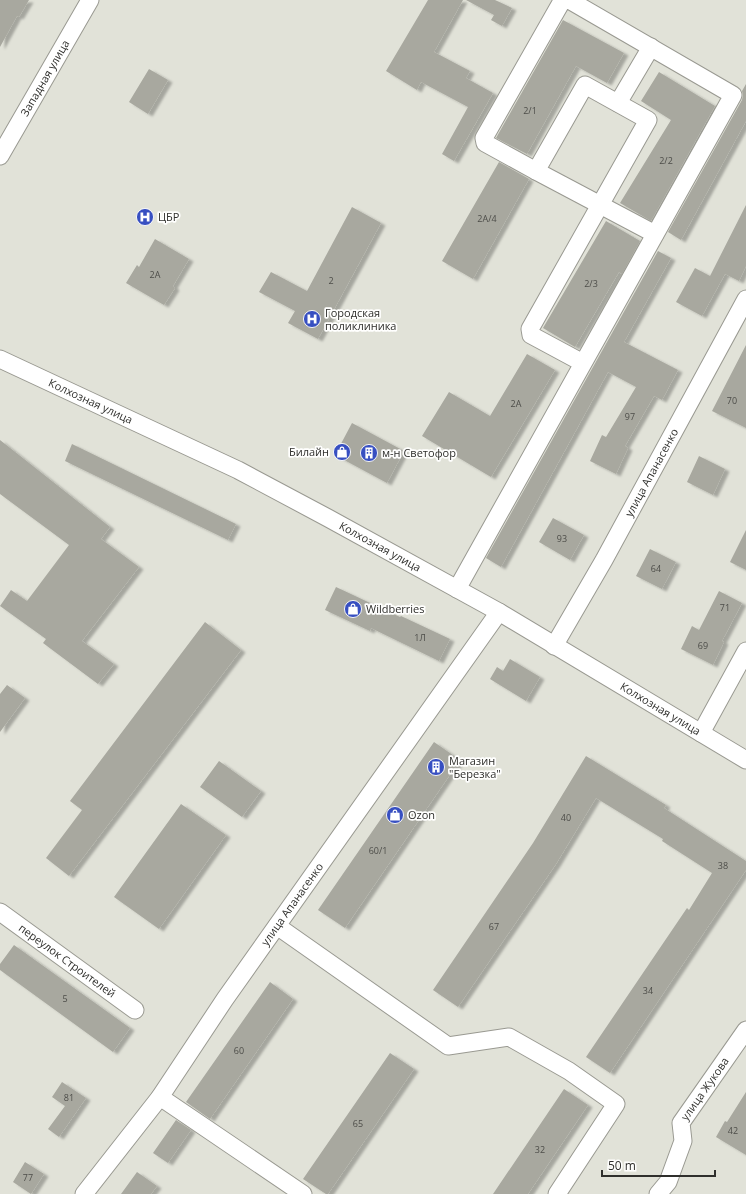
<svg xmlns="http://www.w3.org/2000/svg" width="746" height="1194" font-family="'Open Sans',sans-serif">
<defs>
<filter id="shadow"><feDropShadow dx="4.5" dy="2.5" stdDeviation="1" flood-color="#0004"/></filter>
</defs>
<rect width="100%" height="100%" fill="#e1e2d8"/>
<path fill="#a8a89f" filter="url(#shadow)" d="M 0,0 L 29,0 L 19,17 L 17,16 L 0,47 Z
M 428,0 L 463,0 L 434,52 L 470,71 L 466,78 L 493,93 L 454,161 L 442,154 L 468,107 L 421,82 L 417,90 L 386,71 Z
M 466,0 L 495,0 L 512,8 L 502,26 L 491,20 L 494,15 Z
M 563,20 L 624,53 L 607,83 L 576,66 L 527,154 L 496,138 Z
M 149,69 L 168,80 L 148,114 L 129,102 Z
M 659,72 L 715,106 L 651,221 L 620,203 L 671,120 L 641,101 Z
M 746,84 L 746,121 L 681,240 L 668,232 L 742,100 L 743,95 L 742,91 Z
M 499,162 L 529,179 L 473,279 L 442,261 Z
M 746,205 L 746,266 L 739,281 L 725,274 L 702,316 L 676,302 L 695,268 L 710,276 Z
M 352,207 L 381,223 L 318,339 L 288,323 L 295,311 L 259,292 L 271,272 L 307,291 Z
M 606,221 L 640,241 L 622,274 L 619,272 L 575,347 L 543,328 Z
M 155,239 L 189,259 L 173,286 L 175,288 L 164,305 L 126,283 L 137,265 L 139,267 Z
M 658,251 L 671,258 L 624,342 L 678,370 L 662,400 L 654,396 L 625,446 L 628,448 L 616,474 L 590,461 L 602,435 L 606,437 L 636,387 L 608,372 L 501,567 L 486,558 Z
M 746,345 L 746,428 L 712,411 Z
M 527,354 L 555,370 L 491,477 L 422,436 L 449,392 L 490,416 Z
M 352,423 L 404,451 L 387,483 L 335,455 Z
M 0,440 L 110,527 L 101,539 L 139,567 L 82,641 L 114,664 L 98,684 L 43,643 L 46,639 L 0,606 L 11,590 L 27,601 L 69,545 L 0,494 Z
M 72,444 L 236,524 L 228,540 L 65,461 Z
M 699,456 L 725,469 L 713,495 L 687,482 Z
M 553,518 L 584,535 L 570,560 L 539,542 Z
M 746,530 L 746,570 L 730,562 Z
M 650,549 L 676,562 L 662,589 L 636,576 Z
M 336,587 L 400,617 L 401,616 L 450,639 L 439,661 L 371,628 L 370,631 L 325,610 Z
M 719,591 L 742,603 L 722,641 L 724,642 L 713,665 L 681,649 L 692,626 L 699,630 Z
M 205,622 L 241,650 L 69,876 L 46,858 L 82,810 L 70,801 Z
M 510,659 L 540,677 L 526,701 L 490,679 L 497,667 L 503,671 Z
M 7,685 L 25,698 L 0,732 L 0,694 Z
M 434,742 L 460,760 L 345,928 L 318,910 Z
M 586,756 L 666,805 L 664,808 L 746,861 L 746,870 L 610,1073 L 586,1057 L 687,908 L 689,910 L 712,873 L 662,841 L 663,839 L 596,798 L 556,864 L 458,1007 L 433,990 L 533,843 Z
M 219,761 L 261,791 L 242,817 L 200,787 Z
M 181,804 L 226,835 L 159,929 L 114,897 Z
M 14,945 L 130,1028 L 113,1052 L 0,970 L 0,964 Z
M 270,982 L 293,999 L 210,1119 L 186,1102 Z
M 390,1053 L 414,1069 L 328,1194 L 326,1194 L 303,1179 Z
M 62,1082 L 86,1098 L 59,1137 L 48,1129 L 65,1106 L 52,1097 Z
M 564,1089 L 588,1105 L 528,1194 L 493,1194 Z
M 746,1092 L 746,1155 L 716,1137 L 725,1121 L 727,1122 Z
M 176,1120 L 191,1130 L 168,1163 L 153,1153 Z
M 25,1162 L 44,1174 L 31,1194 L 13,1182 Z
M 137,1172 L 157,1186 L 151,1194 L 121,1194 Z"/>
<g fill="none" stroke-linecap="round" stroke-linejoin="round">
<g stroke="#999991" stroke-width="19">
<g id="minor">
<path d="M 618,103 L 651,47"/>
<path id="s1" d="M 0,156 L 90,0"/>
<path d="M 536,171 L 655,234"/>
<path id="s2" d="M 0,359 L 238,470 L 328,518 L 499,612 L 746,760"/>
<path d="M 457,589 L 733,95 L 569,0 L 562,1 L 484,138 L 485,143 L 536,171 L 585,85 L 648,120 L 530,329 L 531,335 L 583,363"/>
<path id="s3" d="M 554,646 L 604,560 L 746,299"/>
<path d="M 701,733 L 746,651"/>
<path id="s4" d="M 0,912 L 135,1010"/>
<path d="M 277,926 L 448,1046 L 509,1037 L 569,1071 L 616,1104 L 557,1194"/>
<path d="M 160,1097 L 303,1194"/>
<path id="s5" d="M 84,1194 L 160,1097 L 225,999 L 499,612"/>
<path id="s6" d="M 658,1194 L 668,1182 L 683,1141 L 681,1123 L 746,1030"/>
</g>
</g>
<use href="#minor" stroke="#fff" stroke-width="17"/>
</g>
<defs>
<g id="hospital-disc" transform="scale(0.9)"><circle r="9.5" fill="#374fc1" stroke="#fffffe"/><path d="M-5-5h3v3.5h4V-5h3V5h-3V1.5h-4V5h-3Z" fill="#fff"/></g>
<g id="shop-disc" transform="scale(0.9)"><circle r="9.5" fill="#374fc1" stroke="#fffffe"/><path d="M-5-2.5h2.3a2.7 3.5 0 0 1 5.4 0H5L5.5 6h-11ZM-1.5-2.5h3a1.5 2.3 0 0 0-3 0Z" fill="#fff"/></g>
<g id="building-disc" transform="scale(0.9)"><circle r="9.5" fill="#374fc1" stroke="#fffffe"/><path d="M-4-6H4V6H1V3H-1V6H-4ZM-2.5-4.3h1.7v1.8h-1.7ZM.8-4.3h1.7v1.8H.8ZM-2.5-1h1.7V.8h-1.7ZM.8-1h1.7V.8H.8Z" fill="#fff"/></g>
</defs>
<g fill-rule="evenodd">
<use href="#hospital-disc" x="145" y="217"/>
<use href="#hospital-disc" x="312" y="319"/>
<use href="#shop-disc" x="342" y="452"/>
<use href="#building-disc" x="369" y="453"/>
<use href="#shop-disc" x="353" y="609"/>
<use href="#building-disc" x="436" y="767"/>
<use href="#shop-disc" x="395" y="815"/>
</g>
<g text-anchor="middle" stroke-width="3.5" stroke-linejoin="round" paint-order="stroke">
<g font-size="9" fill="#4d4d49">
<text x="530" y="114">2/1</text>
<text x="666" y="164">2/2</text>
<text x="487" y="222">2А/4</text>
<text x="155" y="278">2А</text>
<text x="331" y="284">2</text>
<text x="591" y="287">2/3</text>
<text x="732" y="404">70</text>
<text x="516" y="407">2А</text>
<text x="630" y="420">97</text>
<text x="562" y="542">93</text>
<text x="656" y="572">64</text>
<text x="725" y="611">71</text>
<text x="420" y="641">1Л</text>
<text x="703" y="649">69</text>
<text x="566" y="821">40</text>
<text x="378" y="854">60/1</text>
<text x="723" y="869">38</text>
<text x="494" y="930">67</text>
<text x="648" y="994">34</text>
<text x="65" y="1002">5</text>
<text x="239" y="1054">60</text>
<text x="69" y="1101">81</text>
<text x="358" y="1127">65</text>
<text x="733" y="1134">42</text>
<text x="540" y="1153">32</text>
<text x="28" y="1181">77</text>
</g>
<g font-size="11" fill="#2f2f2c" stroke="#fffffe">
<text dy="4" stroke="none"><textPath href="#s1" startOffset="90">Западная улица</textPath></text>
<text dy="4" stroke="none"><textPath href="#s2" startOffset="100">Колхозная улица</textPath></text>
<text dy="4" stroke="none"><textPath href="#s3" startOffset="199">улица Апанасенко</textPath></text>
<text dy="4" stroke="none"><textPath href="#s2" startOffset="424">Колхозная улица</textPath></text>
<text dy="4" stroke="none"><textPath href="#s2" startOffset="748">Колхозная улица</textPath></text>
<text dy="4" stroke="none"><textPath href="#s5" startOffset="357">улица Апанасенко</textPath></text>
<text dy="4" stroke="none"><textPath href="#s4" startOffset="83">переулок Строителей</textPath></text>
<text dy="4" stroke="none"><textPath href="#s6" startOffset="119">улица Жукова</textPath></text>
</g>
<g font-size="11" fill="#2f2f2c" stroke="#fffffe" text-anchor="start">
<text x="158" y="221">ЦБР</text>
<text x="325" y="317">Городская<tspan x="325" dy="13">поликлиника</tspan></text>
<text x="329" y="456" text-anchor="end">Билайн</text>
<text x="382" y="457">м-н Светофор</text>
<text x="366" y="613">Wildberries</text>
<text x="449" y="765">Магазин<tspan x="449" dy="13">"Березка"</tspan></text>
<text x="408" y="819">Ozon</text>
</g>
</g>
<path d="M602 1170v6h113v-6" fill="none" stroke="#2f2f2c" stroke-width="2"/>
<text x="608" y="1170" font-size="12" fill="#2f2f2c" stroke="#fffffe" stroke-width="3" paint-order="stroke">50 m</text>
</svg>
